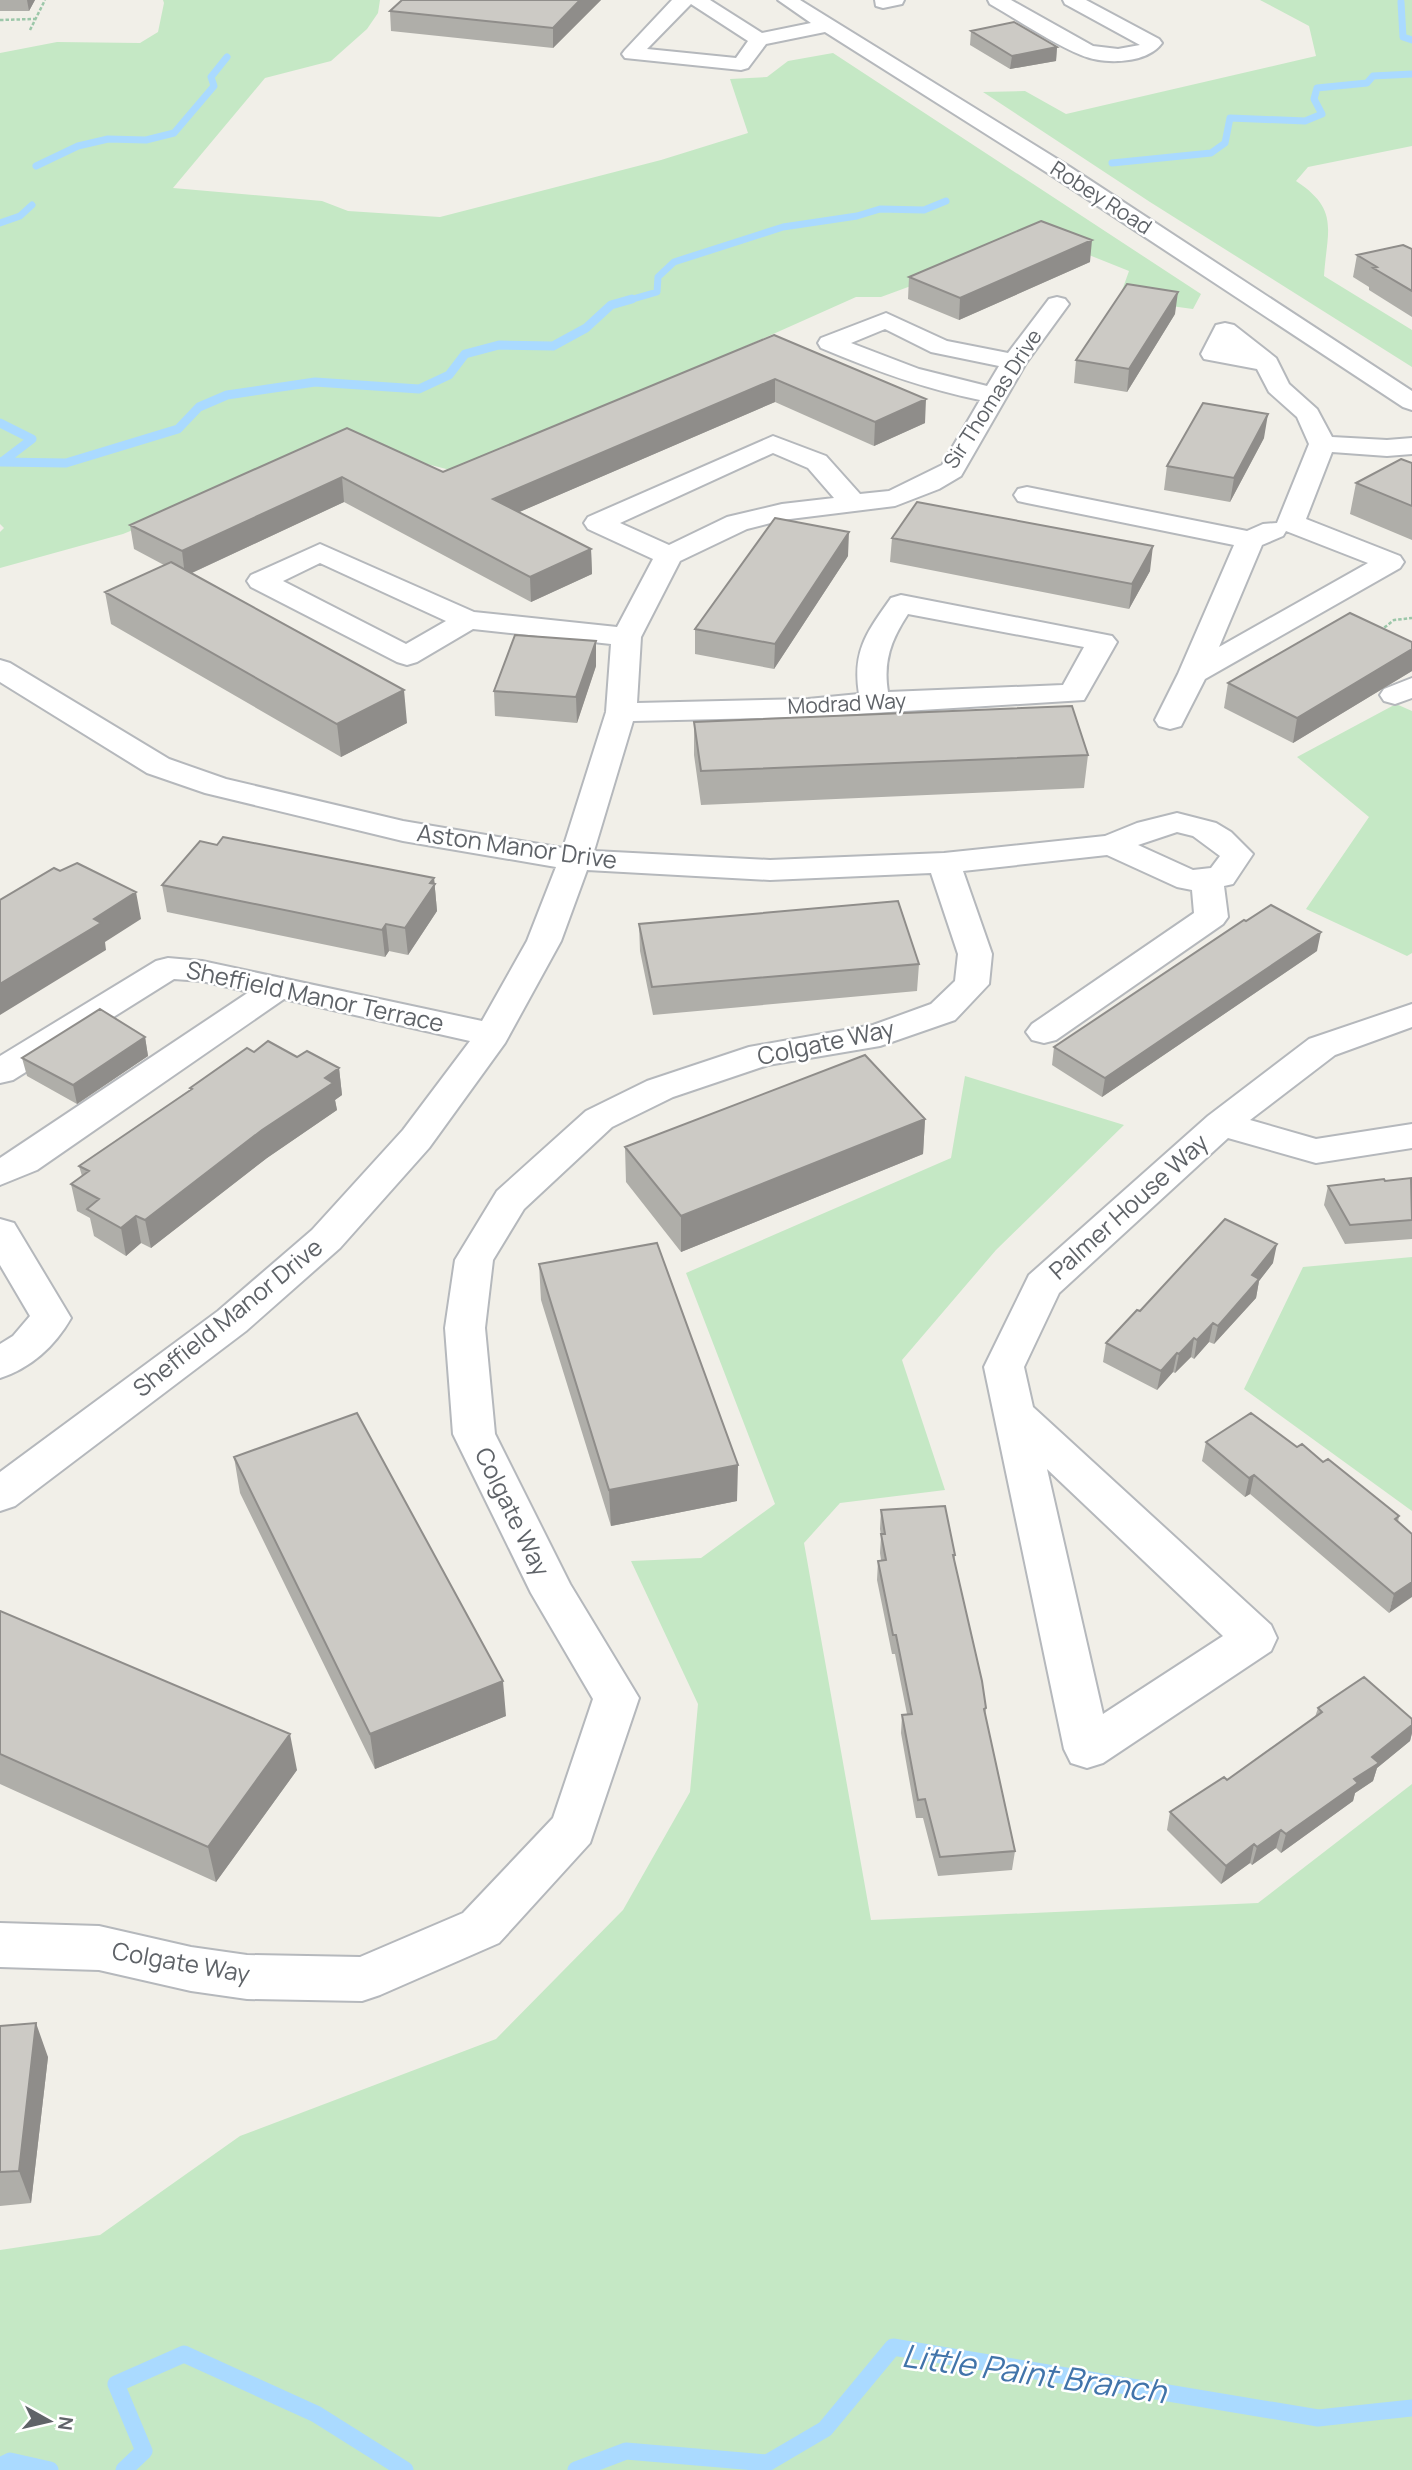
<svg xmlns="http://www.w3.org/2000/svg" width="1412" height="2470" font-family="Manrope,sans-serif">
<rect width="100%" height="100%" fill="#f1efe8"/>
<path fill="#c5e8c5" d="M 163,0 L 380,0 L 378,13 L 367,29 L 331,61 L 265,78 L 173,188 L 322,201 L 348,211 L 440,217 L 661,160 L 748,133 L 730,79 L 767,77 L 788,61 L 833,53 L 1201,294 L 1193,309 L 1119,299 L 1129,271 L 1044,237 L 881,297 L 856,297 L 462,473 L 364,448 L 351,441 L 123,534 L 0,568 L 0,532 L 4,528 L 0,524 L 0,53 L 57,42 L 140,43 L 158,32 L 164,3 Z
M 1260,0 L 1412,0 L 1412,146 L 1308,167 L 1296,181 C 1340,210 1327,230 1324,276 L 1412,330 L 1412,367 L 1150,202 L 983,92 L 1025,91 L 1066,114 L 1316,56 L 1309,26 Z
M 1396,704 L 1412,711 L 1412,953 L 1407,956 L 1306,909 L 1369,817 L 1297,757 Z
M 965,1076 L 1124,1125 L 996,1250 L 902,1360 L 945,1490 L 840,1503 L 804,1543 L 871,1920 L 1258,1903 L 1412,1784 L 1412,2470 L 0,2470 L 0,2250 L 100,2235 L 240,2136 L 496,2039 L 623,1910 L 690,1792 L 698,1704 L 631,1561 L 701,1558 L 775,1504 L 686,1273 L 951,1158 Z
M 1412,1257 L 1412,1511 L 1244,1389 L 1303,1267 Z"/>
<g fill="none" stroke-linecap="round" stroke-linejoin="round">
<path stroke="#aadaff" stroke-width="7" d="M 1401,2 L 1403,37 L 1412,40
M 1112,163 L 1211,153 L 1225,143 L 1230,118 L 1305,121 L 1322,114 L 1314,99 L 1317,88 L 1367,83 L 1373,76 L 1412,74
M 36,166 L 78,146 L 108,139 L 146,140 L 174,133 L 214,86 L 211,77 L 227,57
M 0,223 L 20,216 L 32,205
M 626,301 L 657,292 L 658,277 L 674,262 L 783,227 L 857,216 L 880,209 L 924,210 L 946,201"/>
<path stroke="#aadaff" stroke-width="9" d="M 0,423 L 32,439 L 2,462
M 0,462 L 66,463 L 178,429 L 199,407 L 227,395 L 315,382 L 419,389 L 449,375 L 465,354 L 499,345 L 553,346 L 586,328 L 611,305 L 632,299"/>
<path stroke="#aadaff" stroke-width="17" d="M 0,2466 L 10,2461 L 50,2470
M 124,2470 L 144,2451 L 116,2384 L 184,2354 L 316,2414 L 405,2470
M 576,2470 L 626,2451 L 767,2463 L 825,2429 L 893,2347 L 1318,2418 L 1412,2408"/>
<g stroke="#b5b8bc" stroke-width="4">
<path id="minor" d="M 672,0 L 710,0 L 762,33 L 811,23 L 778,0 L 800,0 L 1070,167 L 1412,391 L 1412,410 L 1403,407 L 1054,177 L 825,32 L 766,44 L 748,68 L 741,70 L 625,58 L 622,54 L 625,50 ZM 691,4 L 748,41 L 736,58 L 647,49 Z
M 875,0 L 904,0 L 902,4 L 883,8 L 876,6 Z
M 988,0 L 1011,0 L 1093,46 L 1118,49 L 1140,45 L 1065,4 L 1063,0 L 1086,0 L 1159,39 L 1162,43 C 1147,64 1104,65 1081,55 C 1050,42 1020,21 990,4 Z
M 1057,297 L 1065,299 L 1069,304 L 1026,363 L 961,476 L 939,489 L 895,506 L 782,520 L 747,529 L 680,561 L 641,637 L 637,703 L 808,699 L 859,694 C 852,651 867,632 891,598 L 901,595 L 1112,636 L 1117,642 L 1084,700 L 808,717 L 633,721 L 594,851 L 770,860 L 944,853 L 1105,836 L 1137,823 L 1177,813 L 1216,823 L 1231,832 L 1253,854 L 1233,884 L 1224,886 L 1228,917 L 1223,924 L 1056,1040 L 1044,1043 L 1032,1040 L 1026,1032 L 1032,1024 L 1194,913 L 1192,890 L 1177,887 L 1107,855 L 963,871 L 992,954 L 989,984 L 955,1020 L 880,1046 L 768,1065 L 673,1097 L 612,1127 L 524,1209 L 493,1260 L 485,1328 L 495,1434 L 570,1584 L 639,1698 L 590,1843 L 499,1943 L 380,1995 L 362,2001 L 247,1999 L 191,1991 L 99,1970 L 0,1967 L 0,1923 L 99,1926 L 191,1947 L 247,1955 L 360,1957 L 463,1913 L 553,1818 L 593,1699 L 531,1593 L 453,1434 L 445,1328 L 455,1260 L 497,1191 L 586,1111 L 647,1081 L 749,1047 L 873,1025 L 931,1004 L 955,981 L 958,954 L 931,873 L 770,880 L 587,870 L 561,941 L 505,1043 L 429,1148 L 340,1248 L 246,1331 L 15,1506 L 0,1511 L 0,1472 L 218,1311 L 312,1230 L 403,1130 L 470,1041 L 284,999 L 37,1170 L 0,1185 L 0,1158 L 249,992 L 202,981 L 174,979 L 13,1080 L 0,1083 L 0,1056 L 156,961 L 168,958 L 202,961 L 482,1021 L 527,941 L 556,867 L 403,841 L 205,793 L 147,773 L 0,682 L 0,660 L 10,663 L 169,759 L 226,779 L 403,821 L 563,848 L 606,712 L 611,644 L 473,629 L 417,662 L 407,665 L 397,662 L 251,587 L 247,581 L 251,575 L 320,544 L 474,612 L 617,627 L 653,559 L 588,529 L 584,523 L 588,517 L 773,436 L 826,456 L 860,494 L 889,491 L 942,465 L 980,400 C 925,389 873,370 821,348 L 818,343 L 821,338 L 886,313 L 947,341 L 1008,353 L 1049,299 ZM 885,329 L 931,352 L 999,366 L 987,386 L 919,369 L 851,343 ZM 773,453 L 808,468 L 834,498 L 782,504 L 727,517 L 669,545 L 620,523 ZM 320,563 L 446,621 L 406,644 L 283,581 ZM 908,614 L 1084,647 L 1063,685 L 888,692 C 883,661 891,640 908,614 ZM 1177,832 L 1193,836 L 1220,856 L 1211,868 L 1193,870 L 1138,845 Z
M 1225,323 L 1234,325 L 1276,358 L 1289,384 L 1317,409 L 1332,437 L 1387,440 L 1412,438 L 1412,454 L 1387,456 L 1332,452 L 1306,519 L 1400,556 L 1404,562 L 1400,568 L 1205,679 L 1181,726 L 1170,729 L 1159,726 L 1155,720 L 1178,674 L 1234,545 L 1027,503 L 1018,501 L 1014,495 L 1018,489 L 1027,487 L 1247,531 L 1263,524 L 1277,523 L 1309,444 L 1297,417 L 1269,392 L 1257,369 L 1204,359 L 1201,354 L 1216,325 ZM 1286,531 L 1368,563 L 1219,647 L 1262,545 L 1283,536 Z
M 1412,678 L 1412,698 L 1395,704 L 1384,701 L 1380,695 L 1384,689 Z
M 1412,1004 L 1412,1027 L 1335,1055 L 1250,1120 L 1316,1139 L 1412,1124 L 1412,1148 L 1316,1163 L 1228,1138 L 1059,1293 L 1024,1367 L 1033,1407 L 1271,1625 L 1277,1638 L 1271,1651 L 1103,1763 L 1087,1768 L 1071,1763 L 1064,1749 L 984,1367 L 1029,1275 L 1208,1116 L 1309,1039 ZM 1047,1469 L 1223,1636 L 1103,1714 Z
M 0,1219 L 14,1223 L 71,1318 C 55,1346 31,1368 0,1378 L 0,1344 L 13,1336 L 30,1316 L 0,1265 Z"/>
</g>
<path stroke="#9cc7a9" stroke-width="2.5" stroke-dasharray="3.5 2" stroke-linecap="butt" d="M 0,20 L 35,19
M 30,30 L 45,0
M 1380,631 L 1394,620 L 1412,618"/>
<use href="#minor" fill="#fff" fill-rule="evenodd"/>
</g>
<path fill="#afaea9" d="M 0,0 L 35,0 L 29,11 L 0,11 Z
M 402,0 L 601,0 L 553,48 L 391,31 L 390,11 Z
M 971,31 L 1057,47 L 1056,61 L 1010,69 L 970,45 Z
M 1412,249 L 1412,317 L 1369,290 L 1369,287 L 1353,277 L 1357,255 Z
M 1090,262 L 959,320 L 908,299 L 909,277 Z
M 1175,314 L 1127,392 L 1074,383 L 1076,360 Z
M 774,335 L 925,423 L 874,446 L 775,402 L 519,512 L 591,549 L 592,574 L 531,602 L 344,502 L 192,573 L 407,723 L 341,757 L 111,624 L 105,592 L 164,565 L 134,549 L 130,525 L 347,428 L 443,472 Z
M 1264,438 L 1230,502 L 1164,490 L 1167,466 Z
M 1412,463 L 1412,540 L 1350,514 L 1356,483 Z
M 892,538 L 1150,571 L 1129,609 L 890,562 Z
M 848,556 L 774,669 L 695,654 L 695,629 Z
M 596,641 L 596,666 L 577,723 L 495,716 L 494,691 Z
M 1412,642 L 1412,671 L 1293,743 L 1224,708 L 1228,683 Z
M 694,722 L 1088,755 L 1084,788 L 701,805 L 694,755 Z
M 217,845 L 434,878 L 437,911 L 408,955 L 389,951 L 385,957 L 167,912 L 162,885 Z
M 639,924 L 919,964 L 917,991 L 653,1015 L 640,951 Z
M 1317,951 L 1102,1097 L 1052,1065 L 1054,1047 Z
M 145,1037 L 148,1056 L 77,1104 L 27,1076 L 22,1058 Z
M 254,1052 L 297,1057 L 339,1068 L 342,1095 L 335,1100 L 337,1110 L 267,1158 L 151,1248 L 141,1243 L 126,1256 L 94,1236 L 90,1218 L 77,1211 L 71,1184 L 82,1176 L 79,1166 L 190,1091 L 190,1088 Z
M 925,1119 L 923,1154 L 681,1252 L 626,1182 L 625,1147 Z
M 1412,1178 L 1412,1239 L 1345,1244 L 1324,1205 L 1328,1186 Z
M 1273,1263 L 1259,1281 L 1256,1298 L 1214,1344 L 1209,1342 L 1194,1359 L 1191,1357 L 1175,1373 L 1173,1372 L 1157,1390 L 1103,1362 L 1106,1343 L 1140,1311 Z
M 539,1264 L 737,1501 L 611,1526 L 541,1300 Z
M 1206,1442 L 1297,1447 L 1323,1462 L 1399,1516 L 1398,1522 L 1412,1534 L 1389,1613 L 1250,1494 L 1245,1497 L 1202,1461 Z
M 234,1457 L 506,1716 L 375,1769 L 240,1493 Z
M 881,1510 L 955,1555 L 954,1563 L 986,1708 L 985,1715 L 1015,1851 L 1012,1870 L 938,1876 L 923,1818 L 916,1818 L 901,1733 L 902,1715 L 907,1714 L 895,1654 L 892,1654 L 877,1580 L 878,1561 L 881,1560 L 880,1553 L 881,1536 L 880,1529 Z
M 0,1611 L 297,1770 L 216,1882 L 0,1784 Z
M 1318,1708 L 1412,1719 L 1412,1733 L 1410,1741 L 1377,1768 L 1373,1781 L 1355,1793 L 1353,1801 L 1281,1853 L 1276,1848 L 1252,1865 L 1250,1863 L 1221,1884 L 1167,1830 L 1170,1812 L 1227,1780 L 1315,1717 Z
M 0,2026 L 48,2057 L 31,2203 L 0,2206 Z"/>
<path fill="#8f8d8a" d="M 27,0 L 35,0 L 29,11 Z
M 580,0 L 601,0 L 553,48 L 553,28 Z
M 1057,47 L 1056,61 L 1010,69 L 1012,56 Z
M 1092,240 L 1090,262 L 959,320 L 960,298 Z
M 1178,292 L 1175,314 L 1127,392 L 1129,369 Z
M 775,379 L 775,402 L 494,523 L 493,499 Z
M 926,399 L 925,423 L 874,446 L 875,422 Z
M 1268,414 L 1264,438 L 1230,502 L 1234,478 Z
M 342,477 L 344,502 L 185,576 L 182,551 Z
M 849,532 L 848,556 L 774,669 L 775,644 Z
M 1153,546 L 1150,571 L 1129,609 L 1132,584 Z
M 591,549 L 592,574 L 531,602 L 530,577 Z
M 596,641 L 596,666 L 577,723 L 576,697 Z
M 1412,649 L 1412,671 L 1293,743 L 1297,718 Z
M 404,690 L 407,723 L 341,757 L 337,724 Z
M 434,878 L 437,911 L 408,955 L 405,928 L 430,883 Z
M 136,892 L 141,919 L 105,942 L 106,950 L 0,1015 L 0,984 L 94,919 Z
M 386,924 L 389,951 L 385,957 L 382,930 Z
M 1321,932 L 1317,951 L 1102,1097 L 1105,1078 Z
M 145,1037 L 148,1056 L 77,1104 L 73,1085 Z
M 339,1068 L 342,1095 L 335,1100 L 337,1110 L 267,1158 L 151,1248 L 145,1220 Z
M 925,1119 L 923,1154 L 681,1252 L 681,1216 Z
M 136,1216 L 141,1243 L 126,1256 L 121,1228 Z
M 1277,1244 L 1273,1263 L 1259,1281 L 1256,1298 L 1214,1344 L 1218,1326 L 1252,1275 Z
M 1213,1323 L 1209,1342 L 1194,1359 L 1197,1340 Z
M 1194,1338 L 1191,1357 L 1175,1373 L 1179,1354 Z
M 1177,1353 L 1173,1372 L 1157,1390 L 1161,1371 Z
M 738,1465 L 737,1501 L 611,1526 L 609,1490 Z
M 1254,1475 L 1250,1494 L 1245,1497 L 1249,1478 Z
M 1412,1582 L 1412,1597 L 1389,1613 L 1394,1594 Z
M 503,1681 L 506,1716 L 375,1769 L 370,1734 Z
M 1412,1725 L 1412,1733 L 1410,1741 L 1377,1768 L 1373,1781 L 1355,1793 L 1353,1801 L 1281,1853 L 1286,1834 L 1354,1779 L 1372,1757 Z
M 290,1734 L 297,1770 L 216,1882 L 208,1847 Z
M 1281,1830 L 1276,1848 L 1252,1865 L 1257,1847 Z
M 1254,1844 L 1250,1863 L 1221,1884 L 1226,1866 Z
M 36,2023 L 48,2057 L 31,2203 L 19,2171 Z"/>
<path fill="#cccac5" stroke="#8f8d8a" stroke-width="2" d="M 402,0 L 580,0 L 553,28 L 390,11 Z
M 1014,22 L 1057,47 L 1012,56 L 971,31 Z
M 1041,221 L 1092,240 L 960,298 L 909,277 Z
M 1403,245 L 1412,249 L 1412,291 L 1373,268 L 1377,267 L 1357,255 Z
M 1127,284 L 1178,292 L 1129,369 L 1076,360 Z
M 774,335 L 926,399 L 875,422 L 775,379 L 493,499 L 591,549 L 530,577 L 342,477 L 182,551 L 130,525 L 347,428 L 443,472 Z
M 1203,403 L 1268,414 L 1234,478 L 1167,466 Z
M 1401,459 L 1412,463 L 1412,506 L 1356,483 Z
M 917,502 L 1153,546 L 1132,584 L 892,538 Z
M 775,518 L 849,532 L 775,644 L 695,629 Z
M 171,562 L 404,690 L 337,724 L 105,592 Z
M 1350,613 L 1412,642 L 1412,649 L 1297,718 L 1228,683 Z
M 515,635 L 596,641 L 576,697 L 494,691 Z
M 1072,706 L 1088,755 L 701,771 L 694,722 Z
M 223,837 L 434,878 L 430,883 L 435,884 L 405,928 L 386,924 L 382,930 L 162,885 L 200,841 L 217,845 Z
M 77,863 L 136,892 L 94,919 L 101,923 L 0,984 L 0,900 L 54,868 L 60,871 Z
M 898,901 L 919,964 L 652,987 L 639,924 Z
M 1271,905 L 1321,932 L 1105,1078 L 1054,1047 L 1244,920 L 1246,921 Z
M 100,1009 L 145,1037 L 73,1085 L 22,1058 Z
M 268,1041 L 297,1057 L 307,1051 L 339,1068 L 325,1078 L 333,1083 L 262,1130 L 145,1220 L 136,1216 L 121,1228 L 87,1209 L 99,1199 L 71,1184 L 89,1171 L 79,1166 L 192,1089 L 190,1088 L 247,1048 L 254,1052 Z
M 865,1055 L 925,1119 L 681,1216 L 625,1147 Z
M 1411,1178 L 1412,1220 L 1350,1225 L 1328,1186 L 1384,1179 L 1385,1181 Z
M 1225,1219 L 1277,1244 L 1252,1275 L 1259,1279 L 1218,1326 L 1213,1323 L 1197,1340 L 1194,1338 L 1179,1354 L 1177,1353 L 1161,1371 L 1106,1343 L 1137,1310 L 1140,1311 Z
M 657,1243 L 738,1465 L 609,1490 L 539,1264 Z
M 357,1413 L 503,1681 L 370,1734 L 234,1457 Z
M 1251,1413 L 1297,1447 L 1302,1444 L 1323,1462 L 1328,1459 L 1399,1516 L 1395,1519 L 1412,1534 L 1412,1582 L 1394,1594 L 1254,1475 L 1249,1478 L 1206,1442 Z
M 945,1506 L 955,1555 L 953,1555 L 982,1681 L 986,1708 L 984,1709 L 1015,1851 L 940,1857 L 925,1799 L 918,1800 L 902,1715 L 912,1714 L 896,1635 L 893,1635 L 878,1561 L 886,1560 L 881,1534 L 885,1534 L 881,1510 Z
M 0,1611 L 290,1734 L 208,1847 L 0,1754 Z
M 1364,1677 L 1412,1719 L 1412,1725 L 1372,1757 L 1379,1763 L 1354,1779 L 1358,1783 L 1286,1834 L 1281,1830 L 1257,1847 L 1254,1844 L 1226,1866 L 1170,1812 L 1224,1777 L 1227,1780 L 1322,1712 L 1318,1708 Z
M 36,2023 L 19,2171 L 0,2172 L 0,2026 Z"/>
<g text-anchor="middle" stroke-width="5" stroke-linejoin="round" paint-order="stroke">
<g font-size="21" fill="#5f6368" stroke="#fff">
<text transform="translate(1101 198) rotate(33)" y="7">Robey Road</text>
<text transform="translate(993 399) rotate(-57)" y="7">Sir Thomas Drive</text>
<text transform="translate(847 704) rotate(-3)" y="7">Modrad Way</text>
</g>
<g font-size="24" fill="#5f6368" stroke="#fff">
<text transform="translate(517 847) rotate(8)" y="8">Aston Manor Drive</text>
<text transform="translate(315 997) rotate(12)" y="8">Sheffield Manor Terrace</text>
<text transform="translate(826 1043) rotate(-12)" y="8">Colgate Way</text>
<text transform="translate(1129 1207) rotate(-42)" y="8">Palmer House Way</text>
<text transform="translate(228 1318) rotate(-39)" y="8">Sheffield Manor Drive</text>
<text transform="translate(512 1512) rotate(64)" y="8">Colgate Way</text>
<text transform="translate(181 1963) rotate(10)" y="8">Colgate Way</text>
</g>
<g font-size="32" font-style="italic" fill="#4174aa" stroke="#fff">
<text transform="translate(1034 2374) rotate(8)" y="11">Little Paint Branch</text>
</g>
</g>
<g transform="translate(49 2421) rotate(98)" stroke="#ffffff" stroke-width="5" paint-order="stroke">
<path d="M0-5L12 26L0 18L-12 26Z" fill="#5f6368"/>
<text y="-10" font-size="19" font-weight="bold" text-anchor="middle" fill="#5f6368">N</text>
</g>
</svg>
